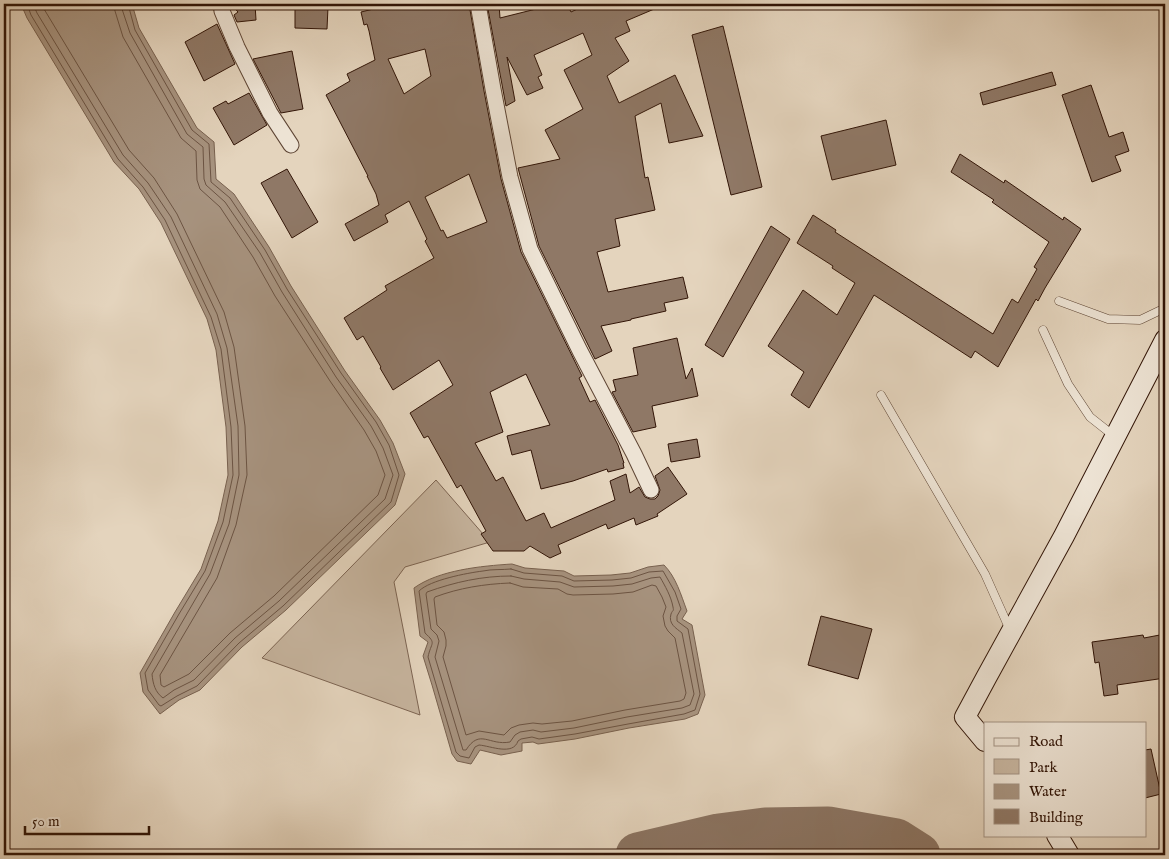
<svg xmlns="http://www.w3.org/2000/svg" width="1169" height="859" font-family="'IM FELL English',serif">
<rect width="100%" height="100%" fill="#e4d4bd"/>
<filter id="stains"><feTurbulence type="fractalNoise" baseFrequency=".004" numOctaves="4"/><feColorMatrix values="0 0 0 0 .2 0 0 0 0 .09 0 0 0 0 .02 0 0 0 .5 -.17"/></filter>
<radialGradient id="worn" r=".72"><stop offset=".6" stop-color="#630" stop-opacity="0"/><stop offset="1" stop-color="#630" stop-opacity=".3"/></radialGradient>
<path fill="#c6b49e" stroke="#7c6452" d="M 436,480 L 490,542 L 405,567 L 394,582 L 420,715 L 262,658 Z"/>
<path fill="#a7937f" stroke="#78614f" d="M 21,4 L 132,4 L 139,28 L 197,128 L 214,142 L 216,179 L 234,194 L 269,247 L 291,286 L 345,371 L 380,420 L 393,443 L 405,474 L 395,505 L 286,610 L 242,647 L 200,690 L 179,700 L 160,714 L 143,692 L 140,673 L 175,612 L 201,569 L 218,521 L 228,475 L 226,427 L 216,350 L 207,319 L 161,223 L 139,189 L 114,162 L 27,18 Z
M 512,564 L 525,568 L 564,571 L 574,576 L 611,575 L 630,573 L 648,567 L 664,565 C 676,577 681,595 687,611 L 682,619 L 692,625 L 705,695 L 698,714 L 685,719 L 629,728 L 575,739 L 538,744 L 533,742 L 522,743 L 522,751 L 501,755 L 480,750 L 471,764 L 457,761 L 452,754 L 432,685 L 423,656 L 428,642 L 420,636 L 414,588 C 439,570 481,566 512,564 Z"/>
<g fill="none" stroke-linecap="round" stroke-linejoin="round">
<path stroke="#6c5443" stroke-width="1" d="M 27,4 L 31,15 L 118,159 L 143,187 L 165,220 L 211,317 L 221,349 L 231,427 L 233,475 L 223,522 L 205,571 L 179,614 L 145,673 L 148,690 L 159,705 L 161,706 L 177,696 L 197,686 L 239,643 L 283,606 L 391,502 L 399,475 L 389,445 L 376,422 L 341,373 L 287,289 L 265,250 L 230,198 L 211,182 L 209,144 L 192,130 L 135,30 L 128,4
M 33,4 L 37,13 L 123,155 L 148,183 L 171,217 L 217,314 L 227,348 L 238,426 L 239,475 L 229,524 L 210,574 L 152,674 C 153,684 155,692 163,698 L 174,690 L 194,680 L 235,638 L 279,601 L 385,499 L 393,475 L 383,448 L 371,426 L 336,377 L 282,292 L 260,253 L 225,202 L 206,185 L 204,179 L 203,147 L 187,134 L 130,33 L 122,9 L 121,4
M 42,4 L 44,9 L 129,150 L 154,178 L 177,214 L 224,312 L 234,347 L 245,426 L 247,475 L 236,525 L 217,578 L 160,675 L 161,685 L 164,687 L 189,674 L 230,633 L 274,596 L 378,495 L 385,475 L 376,451 L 364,430 L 330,381 L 275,296 L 253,257 L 220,207 L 200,189 L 197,180 L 196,151 L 181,138 L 123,37 L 115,11 L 114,4
M 511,569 L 524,573 L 562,576 L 574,581 L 612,580 L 631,578 L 649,572 L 663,571 L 675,592 L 681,609 L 677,616 L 677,621 L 688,629 L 700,694 L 695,710 L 684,714 L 628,724 L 575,734 L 539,739 L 532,737 L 521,739 L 518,741 C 513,756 491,746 479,745 L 475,747 L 469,758 L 460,756 L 456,752 L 428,657 C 431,642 437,644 425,633 L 419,591 C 430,580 467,573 483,571 C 492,569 502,570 511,569 Z
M 511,576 L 524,579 L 560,582 L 574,587 L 613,586 L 632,584 L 651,578 L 660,577 C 665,586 671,596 673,607 C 674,612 673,609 671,614 C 668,624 676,628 682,633 L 694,694 L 690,705 L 682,708 L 627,717 L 574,728 L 541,732 L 533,730 L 520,732 L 515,735 L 510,742 C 489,746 480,728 466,750 L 463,750 L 435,657 L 439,641 L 437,635 L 431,629 L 426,594 L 427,592 C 455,582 482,576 511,576 Z
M 510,583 L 523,587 L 558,589 L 567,594 L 573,595 L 613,594 L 633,592 L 652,585 L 656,586 L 662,597 L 666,607 L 663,616 L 665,626 L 668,631 L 675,638 L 686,693 L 684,699 L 680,701 L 625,710 L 572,721 L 542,724 L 533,723 L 519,725 L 511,728 L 504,735 L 479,731 L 466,735 L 443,657 L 446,646 L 446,640 L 444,632 L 437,625 L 434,599 L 435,597 C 459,588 484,584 510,583 Z"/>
<path stroke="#8b7462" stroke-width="45" d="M 638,855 L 719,836 L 765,830 L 828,829 L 896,841 L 918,855"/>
</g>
<path fill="#8f7866" stroke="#321507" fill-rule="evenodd" d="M 231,4 L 255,4 L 256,20 L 237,22 L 234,15 L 238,12 Z
M 394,4 L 469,4 L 484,91 L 501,179 L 521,252 L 582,376 L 579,378 L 590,402 L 595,400 L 618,445 L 624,463 L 623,463 L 624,468 L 608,472 L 607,469 L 573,481 L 541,489 L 531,450 L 512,455 L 507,436 L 550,425 L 526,374 L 490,392 L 503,432 L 475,443 L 496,481 L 503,477 L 526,521 L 544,513 L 551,528 L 615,500 L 610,481 L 626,474 L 630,493 L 639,487 L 645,497 L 650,499 L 655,499 L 658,496 L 660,490 L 655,476 L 668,467 L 687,494 L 657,514 L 658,516 L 636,525 L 634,518 L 608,529 L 606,524 L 558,545 L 561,553 L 550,558 L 530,546 L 524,551 L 493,551 L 481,534 L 486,531 L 461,485 L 457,488 L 428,436 L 424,438 L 410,413 L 453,385 L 439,360 L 393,390 L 380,368 L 381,367 L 363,336 L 357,340 L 344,318 L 387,290 L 385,286 L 434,258 L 425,241 L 427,239 L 409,201 L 385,215 L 388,222 L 354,241 L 345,224 L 379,205 L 376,194 L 367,176 L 368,176 L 326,95 L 350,81 L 347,74 L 375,60 L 369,31 L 367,24 L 364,25 L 361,12 ZM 425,49 L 431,76 L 404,94 L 388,59 ZM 469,174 L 487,222 L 447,238 L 443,230 L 441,231 L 425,197 Z
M 487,4 L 499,4 L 500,18 L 536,9 L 535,4 L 567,4 L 571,12 L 588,4 L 666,4 L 626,21 L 630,31 L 615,38 L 629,61 L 607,76 L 619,103 L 675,75 L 703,136 L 669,143 L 661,103 L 635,116 L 645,178 L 648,177 L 655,210 L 615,219 L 620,246 L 597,252 L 608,292 L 683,277 L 688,298 L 664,303 L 666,311 L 631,319 L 631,320 L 601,326 L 612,351 L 595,359 L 539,246 L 518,168 L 560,159 L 545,130 L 583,109 L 564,70 L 592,55 L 583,33 L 534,55 L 542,75 L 538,77 L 543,88 L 527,95 L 507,57 L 515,101 L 506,106 Z
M 295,5 L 328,7 L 327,29 L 295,28 Z
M 217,24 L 235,64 L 204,81 L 185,42 Z
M 723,26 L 762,187 L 731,195 L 692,35 Z
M 292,51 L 303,109 L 281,113 L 253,59 Z
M 1052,72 L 1056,85 L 983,105 L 980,93 Z
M 1091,85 L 1109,137 L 1123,132 L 1129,151 L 1115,156 L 1121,171 L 1092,182 L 1062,95 Z
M 249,93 L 267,125 L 234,145 L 213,108 L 226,101 L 228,104 Z
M 886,120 L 896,165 L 832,180 L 821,136 Z
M 960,154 L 1004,183 L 1005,180 L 1063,220 L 1064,217 L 1081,229 L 1045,288 L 1038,301 L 1036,299 L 998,367 L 975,351 L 971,358 L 874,295 L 809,408 L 791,395 L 804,372 L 768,346 L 803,290 L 837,315 L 855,283 L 832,268 L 833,266 L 797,243 L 813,215 L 836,230 L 835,232 L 993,334 L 1012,299 L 1018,303 L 1037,269 L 1034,267 L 1049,242 L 992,202 L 994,200 L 951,172 Z
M 287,169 L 318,222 L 292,238 L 261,183 Z
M 771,226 L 790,239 L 723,357 L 705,345 Z
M 677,338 L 686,379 L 692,368 L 698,396 L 652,406 L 656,427 L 633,432 L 612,392 L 616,391 L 613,380 L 638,375 L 633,348 Z
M 697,439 L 700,457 L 671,462 L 668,444 Z
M 821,616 L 872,629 L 858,679 L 808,665 Z
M 1165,634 L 1165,678 L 1117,685 L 1118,694 L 1104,696 L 1099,662 L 1095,663 L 1092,642 L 1143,635 L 1144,638 Z
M 1151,749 L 1161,794 L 1145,798 L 1145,750 Z"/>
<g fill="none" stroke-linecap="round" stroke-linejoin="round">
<g stroke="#5e4534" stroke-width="9">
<path id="lane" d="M 1059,301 L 1108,319 L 1140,320 L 1165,308
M 1043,330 L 1068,384 L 1090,417 L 1114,436
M 881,395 L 985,574 L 1010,630"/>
</g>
<g stroke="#5e4534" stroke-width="17">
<path id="street" d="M 221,4 L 222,11 L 237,47 L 270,113 L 291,145
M 478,4 L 493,89 L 510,177 L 530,249 L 580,351 L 634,454 L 651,490"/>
</g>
<g stroke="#321507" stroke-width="22">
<path id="secondary" d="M 985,741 L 965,717 L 986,678 L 1064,536 L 1165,340
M 1057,835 L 1069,855"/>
</g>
<use href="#lane" stroke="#ede3d4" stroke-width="8"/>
<use href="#street" stroke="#ede3d4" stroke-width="15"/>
<use href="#secondary" stroke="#ede3d4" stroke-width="20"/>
</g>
<rect width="1169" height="859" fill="none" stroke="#e4d4bd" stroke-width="20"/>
<rect x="5" y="5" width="1159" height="849" fill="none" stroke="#321507" stroke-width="2.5"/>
<rect x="10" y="10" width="1149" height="839" fill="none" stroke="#321507"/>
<rect x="984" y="722" width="162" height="115" fill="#ede3d4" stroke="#a29182"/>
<rect x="994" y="738" width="25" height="8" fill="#ede3d4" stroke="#a29182"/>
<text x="1029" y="746" font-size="15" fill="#321507">Road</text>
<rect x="994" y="759" width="25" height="15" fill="#c6b49e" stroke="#a29182"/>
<text x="1029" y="772" font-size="15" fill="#321507">Park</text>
<rect x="994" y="784" width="25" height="15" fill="#a7937f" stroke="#a29182"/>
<text x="1029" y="796" font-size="15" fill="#321507">Water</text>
<rect x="994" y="809" width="25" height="15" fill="#8f7866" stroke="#a29182"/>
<text x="1029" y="822" font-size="15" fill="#321507">Building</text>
<path d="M25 826v8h124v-8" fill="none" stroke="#321507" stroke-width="2.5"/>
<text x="32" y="826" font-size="15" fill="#321507" stroke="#ede3d4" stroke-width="4" paint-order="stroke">50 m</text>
<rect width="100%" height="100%" filter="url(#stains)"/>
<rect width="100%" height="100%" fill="url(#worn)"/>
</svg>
